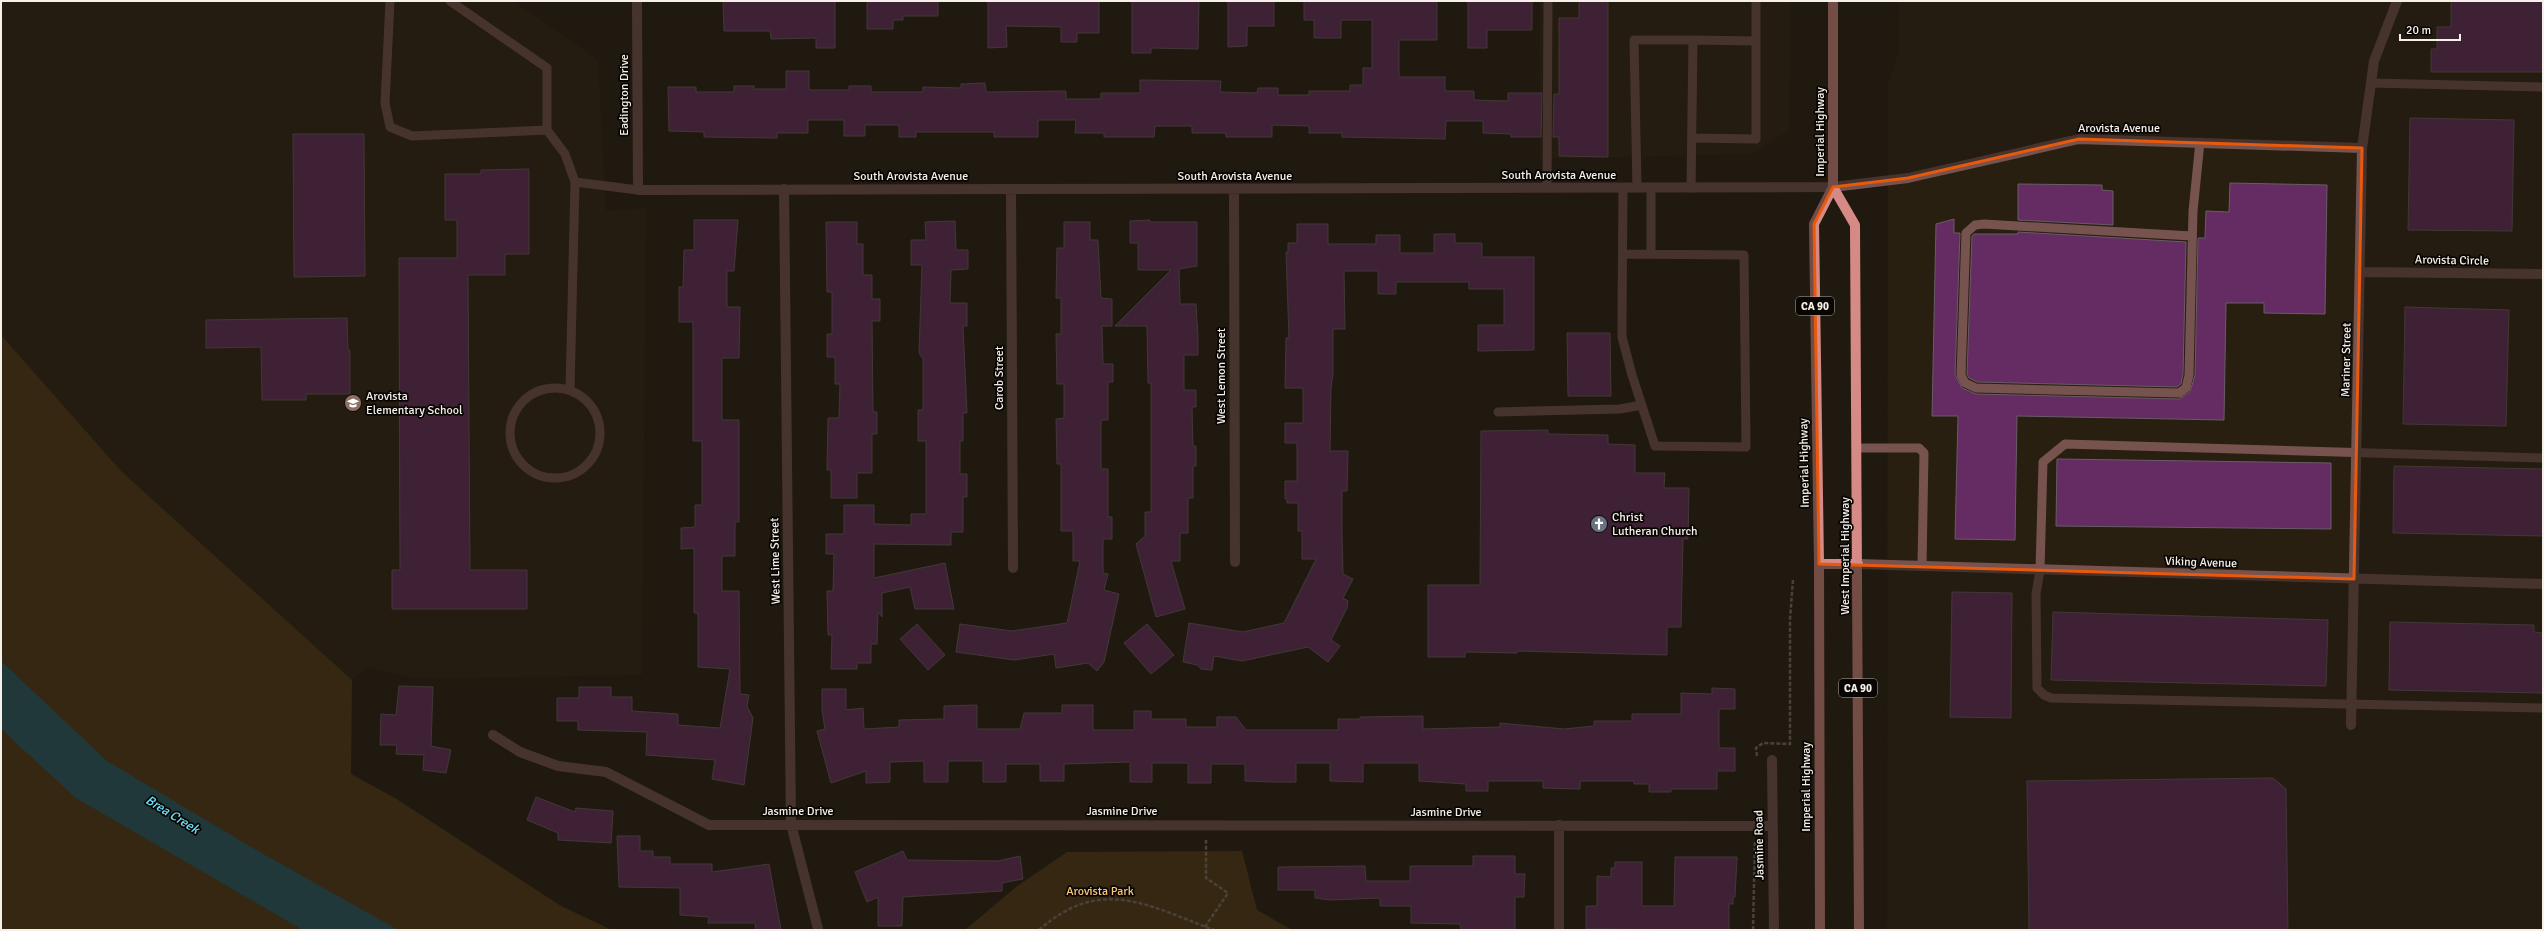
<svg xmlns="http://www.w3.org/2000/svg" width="2544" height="931" font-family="Signika,sans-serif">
<rect width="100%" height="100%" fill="#201910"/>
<path fill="#291f10" d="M 1,1 L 514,1 L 598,60 L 606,211 L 646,208 L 642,675 L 416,679 L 367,667 L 352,680 L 121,471 L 1,335 Z
M 1540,1 L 1791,1 L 1789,130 L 1753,154 L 1540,159 Z
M 1899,1 L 2543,1 L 2543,930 L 1887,930 L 1888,85 L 1899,51 Z"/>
<path fill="#4f3814" d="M 1,335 L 121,471 L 352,680 L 351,774 L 395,798 L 561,906 L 612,930 L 1,930 Z
M 1242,851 L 1257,910 L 1292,930 L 965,930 L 1016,887 L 1067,852 Z"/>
<path fill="#205e6b" d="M 1,661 L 107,761 L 251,847 L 398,930 L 303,930 L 76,798 L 1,729 Z"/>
<path fill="#642c62" stroke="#685d67" d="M 723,1 L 835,1 L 835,48 L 816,48 L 816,38 L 771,39 L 770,31 L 724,31 Z
M 867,1 L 938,1 L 938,16 L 903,16 L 903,20 L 893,20 L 893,29 L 867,29 Z
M 988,1 L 1099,1 L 1099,33 L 1077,33 L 1077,42 L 1061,42 L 1061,27 L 1006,26 L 1007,47 L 988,48 Z
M 1132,1 L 1199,1 L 1198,49 L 1151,48 L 1151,53 L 1132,53 Z
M 1228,1 L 1274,1 L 1274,26 L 1247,26 L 1247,46 L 1228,47 Z
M 1304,1 L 1437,1 L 1437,40 L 1399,40 L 1399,77 L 1445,77 L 1445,91 L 1474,91 L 1474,100 L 1508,101 L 1508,93 L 1542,93 L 1541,137 L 1511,137 L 1511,134 L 1483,133 L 1483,121 L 1446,121 L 1445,139 L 1342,137 L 1342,133 L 1309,133 L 1309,126 L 1272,125 L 1272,137 L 1226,137 L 1226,133 L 1192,133 L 1192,126 L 1155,126 L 1154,137 L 1104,137 L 1104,133 L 1075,133 L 1076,120 L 1038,120 L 1038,137 L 994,137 L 994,132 L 916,132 L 916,137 L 899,137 L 899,125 L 865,125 L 865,136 L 844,136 L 844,120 L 808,120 L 808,133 L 777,133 L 777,138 L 704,137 L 704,132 L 669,131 L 668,87 L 696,87 L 696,92 L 734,92 L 734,86 L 754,86 L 754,89 L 786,89 L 786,71 L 809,71 L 809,90 L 849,90 L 849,86 L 871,86 L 871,92 L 923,92 L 923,87 L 961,88 L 961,84 L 985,83 L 986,92 L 1066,91 L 1066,99 L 1101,99 L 1101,93 L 1140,93 L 1140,80 L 1221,81 L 1220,92 L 1257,93 L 1258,88 L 1278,88 L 1278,95 L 1309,95 L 1309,91 L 1350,91 L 1350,85 L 1363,85 L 1363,68 L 1372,68 L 1372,20 L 1341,20 L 1341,38 L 1314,38 L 1314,20 L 1304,20 Z
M 1468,1 L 1532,1 L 1532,30 L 1487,30 L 1487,48 L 1468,48 Z
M 1579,1 L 1608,1 L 1608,157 L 1559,156 L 1559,137 L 1553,137 L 1554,94 L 1559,94 L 1559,18 L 1579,18 Z
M 2451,1 L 2543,1 L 2543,72 L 2431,72 L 2431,49 L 2437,49 L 2437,27 L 2451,27 Z
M 2410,118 L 2514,120 L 2512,231 L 2408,230 Z
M 293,134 L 364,134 L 365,276 L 294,277 Z
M 529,169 L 529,254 L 505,254 L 505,275 L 468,275 L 470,570 L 527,570 L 527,609 L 392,609 L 392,570 L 400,570 L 399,258 L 457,258 L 457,220 L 445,220 L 445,174 L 481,174 L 481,170 Z
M 2230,183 L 2327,185 L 2325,314 L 2264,313 L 2264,303 L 2226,303 L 2224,420 L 2017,416 L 2015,540 L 1955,539 L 1958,416 L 1932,416 L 1936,224 L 1954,219 L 1954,233 L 1960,233 L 1955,375 L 1962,388 L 1976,394 L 2179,399 L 2190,392 L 2195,375 L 2198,238 L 2205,238 L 2206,211 L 2229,212 Z
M 2018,184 L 2102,185 L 2102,190 L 2113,191 L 2113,225 L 2018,220 Z
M 694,220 L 738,220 L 734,271 L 727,271 L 727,307 L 740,307 L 739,358 L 722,358 L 722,420 L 739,420 L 739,522 L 735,522 L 735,556 L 722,556 L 722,591 L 739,591 L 740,694 L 749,695 L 747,706 L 753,718 L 744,785 L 712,779 L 715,760 L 646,755 L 647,732 L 578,730 L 578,721 L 557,721 L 557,698 L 579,698 L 579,687 L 611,687 L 611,697 L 632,697 L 632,711 L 678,714 L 678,725 L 720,728 L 730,669 L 698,667 L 698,613 L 694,613 L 694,548 L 681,549 L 681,528 L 695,527 L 695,505 L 702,505 L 702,441 L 693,441 L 693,322 L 679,322 L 679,287 L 683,287 L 684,250 L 694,250 Z
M 1150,220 L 1150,222 L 1197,222 L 1197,266 L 1179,269 L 1180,304 L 1196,304 L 1198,336 L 1198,355 L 1184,355 L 1184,390 L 1196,390 L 1196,407 L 1192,407 L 1193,446 L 1196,446 L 1196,466 L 1193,466 L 1193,498 L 1188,498 L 1188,533 L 1180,533 L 1180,561 L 1171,561 L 1185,609 L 1156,617 L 1136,544 L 1145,536 L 1145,512 L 1151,512 L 1151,383 L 1148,383 L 1147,326 L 1115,326 L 1171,270 L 1138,270 L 1138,243 L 1130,243 L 1130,221 Z
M 955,221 L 956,250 L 968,250 L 968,269 L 951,270 L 950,303 L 967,303 L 967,326 L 963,326 L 967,413 L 963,413 L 963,441 L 960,441 L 960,474 L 967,474 L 967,497 L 963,497 L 963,532 L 951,532 L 951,545 L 874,544 L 874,578 L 945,563 L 954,609 L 915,609 L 910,587 L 882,593 L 882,617 L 878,612 L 877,644 L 871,644 L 871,663 L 857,663 L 857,669 L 831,669 L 832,635 L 828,635 L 827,591 L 833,591 L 834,554 L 826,554 L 826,534 L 844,534 L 844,505 L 874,505 L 874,524 L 911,525 L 911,514 L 926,514 L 926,441 L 918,441 L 918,410 L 923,410 L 923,359 L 919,353 L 922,265 L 911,265 L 911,240 L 926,240 L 925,222 Z
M 826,222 L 857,222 L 857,244 L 863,244 L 863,275 L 872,275 L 872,299 L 880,299 L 880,321 L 872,321 L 873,412 L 877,412 L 877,434 L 872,434 L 872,473 L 857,473 L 857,498 L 831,498 L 831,470 L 827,470 L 828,418 L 839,418 L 840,384 L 835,384 L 835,357 L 827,357 L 827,334 L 832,334 L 832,292 L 827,292 Z
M 1064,222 L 1090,222 L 1090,240 L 1098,240 L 1101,298 L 1112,299 L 1112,326 L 1102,326 L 1103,364 L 1113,364 L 1113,382 L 1108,382 L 1108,420 L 1101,420 L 1101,469 L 1108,469 L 1108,517 L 1112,517 L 1112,539 L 1103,539 L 1103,573 L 1108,574 L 1104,590 L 1119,594 L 1104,662 L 1097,671 L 1088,663 L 1056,668 L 1054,654 L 1014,660 L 956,652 L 960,624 L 1012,631 L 1067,623 L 1080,561 L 1073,561 L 1073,531 L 1061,531 L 1061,464 L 1057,464 L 1056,419 L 1064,418 L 1064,384 L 1057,384 L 1056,334 L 1061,334 L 1061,298 L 1056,298 L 1057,248 L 1064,248 Z
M 1297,224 L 1328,224 L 1328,244 L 1376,244 L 1376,235 L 1400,235 L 1400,253 L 1434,253 L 1434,234 L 1455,234 L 1455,243 L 1482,243 L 1482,257 L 1534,257 L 1534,350 L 1478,351 L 1478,325 L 1504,325 L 1504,289 L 1469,289 L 1469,282 L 1396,282 L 1396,294 L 1378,294 L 1378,271 L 1344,271 L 1345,329 L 1333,329 L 1333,373 L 1331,388 L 1330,451 L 1348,451 L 1347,491 L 1342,491 L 1342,532 L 1343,574 L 1353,579 L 1343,598 L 1348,601 L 1347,608 L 1331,640 L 1340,646 L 1328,662 L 1308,647 L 1242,661 L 1214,656 L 1212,670 L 1201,669 L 1197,665 L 1183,662 L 1189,623 L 1243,632 L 1284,623 L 1316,559 L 1302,559 L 1302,531 L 1298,531 L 1298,503 L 1287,503 L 1287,499 L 1285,499 L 1285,481 L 1297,481 L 1297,443 L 1285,443 L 1285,423 L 1303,423 L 1303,388 L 1285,388 L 1286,338 L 1289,338 L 1286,252 L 1288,252 L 1288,243 L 1297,243 Z
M 2018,232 L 2186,242 L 2183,374 L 2181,384 L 2177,387 L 1977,382 L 1969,378 L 1967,374 L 1972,236 L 1974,234 L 2018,234 Z
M 2405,307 L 2509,310 L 2506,426 L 2403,424 Z
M 347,318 L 348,350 L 350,350 L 350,394 L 306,394 L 306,400 L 262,400 L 261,347 L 206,348 L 206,320 Z
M 1567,333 L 1610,333 L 1611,396 L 1568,396 Z
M 1548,430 L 1548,434 L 1608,435 L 1608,444 L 1635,445 L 1635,473 L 1665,473 L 1664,488 L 1689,488 L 1688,539 L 1683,539 L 1681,627 L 1667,627 L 1667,655 L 1517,651 L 1517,653 L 1465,652 L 1465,657 L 1428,657 L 1428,585 L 1480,585 L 1481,431 Z
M 2057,459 L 2331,463 L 2331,529 L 2056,526 Z
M 2394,466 L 2543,469 L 2543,536 L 2393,533 Z
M 1952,592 L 2012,593 L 2011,718 L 1950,717 Z
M 2053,612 L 2328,620 L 2326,686 L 2051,680 Z
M 2390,622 L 2534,625 L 2534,632 L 2543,633 L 2543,693 L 2389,690 Z
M 917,624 L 945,655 L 928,670 L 900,639 Z
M 1147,624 L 1174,655 L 1151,674 L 1124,643 Z
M 399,686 L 433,687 L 431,746 L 451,750 L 446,773 L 423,770 L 424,755 L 396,754 L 397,745 L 380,745 L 381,714 L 396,715 Z
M 1712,688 L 1735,689 L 1735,709 L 1719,709 L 1719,748 L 1735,748 L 1735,771 L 1717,771 L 1717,789 L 1671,789 L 1671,792 L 1649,792 L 1649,784 L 1634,784 L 1634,781 L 1580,781 L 1580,789 L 1543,788 L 1543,781 L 1488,781 L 1488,791 L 1466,791 L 1466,784 L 1419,781 L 1419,763 L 1363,763 L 1363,782 L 1330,781 L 1330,763 L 1296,763 L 1296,782 L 1273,782 L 1245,781 L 1245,764 L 1211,764 L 1211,783 L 1188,783 L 1188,763 L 1152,763 L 1152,782 L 1130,782 L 1130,762 L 1064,764 L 1064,781 L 1040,781 L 1040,764 L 1006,764 L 1006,782 L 983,782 L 983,761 L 948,761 L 948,782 L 924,782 L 924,761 L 890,762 L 890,782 L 866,783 L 866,771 L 831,783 L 817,731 L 825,729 L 822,711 L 822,689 L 846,689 L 846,710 L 863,708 L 864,729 L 899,727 L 899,720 L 944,719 L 944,706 L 977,705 L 977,729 L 1020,729 L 1024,713 L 1062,713 L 1062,705 L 1093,705 L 1093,730 L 1134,730 L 1134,711 L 1151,711 L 1151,719 L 1186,719 L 1186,727 L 1217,727 L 1217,717 L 1236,717 L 1246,730 L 1338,730 L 1338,719 L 1360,719 L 1360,717 L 1423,716 L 1423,729 L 1500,727 L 1500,723 L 1564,729 L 1594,726 L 1594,721 L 1632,721 L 1632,714 L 1681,714 L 1681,693 L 1712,694 Z
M 2273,778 L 2286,789 L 2288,930 L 2029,930 L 2027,781 Z
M 536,797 L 575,812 L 576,808 L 613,811 L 611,843 L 558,840 L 558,833 L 527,820 Z
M 617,836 L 640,836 L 640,851 L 653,851 L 653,857 L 670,857 L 670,864 L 712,864 L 712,872 L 769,864 L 781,930 L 756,930 L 755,923 L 708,923 L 709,917 L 680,915 L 680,888 L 619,887 Z
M 903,851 L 907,860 L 998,861 L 1020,856 L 1023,879 L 1002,883 L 1002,891 L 903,897 L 902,926 L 878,926 L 878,897 L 867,902 L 855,872 Z
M 1473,856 L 1515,856 L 1515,874 L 1525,874 L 1524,897 L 1515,897 L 1515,930 L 1461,930 L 1460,924 L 1411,923 L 1411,906 L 1380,906 L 1380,898 L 1331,900 L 1315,898 L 1315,890 L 1278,890 L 1278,867 L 1365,866 L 1366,881 L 1410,881 L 1410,866 L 1473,866 Z
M 1675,857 L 1737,857 L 1735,897 L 1733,897 L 1733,904 L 1729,904 L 1729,930 L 1586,929 L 1586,906 L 1597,906 L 1597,876 L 1611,877 L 1611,868 L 1615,868 L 1615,862 L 1642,862 L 1642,906 L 1674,906 Z"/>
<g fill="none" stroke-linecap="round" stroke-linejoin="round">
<path stroke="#7a746c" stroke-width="2.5" stroke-dasharray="4 2" stroke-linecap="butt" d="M 1757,756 L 1756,748 L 1763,743 L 1790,744 L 1790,619 L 1793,580
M 1205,927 L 1228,893 L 1206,878 L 1206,840
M 1039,930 C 1101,875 1149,906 1214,930
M 1753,930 L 1755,841"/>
<path stroke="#775350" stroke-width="9" d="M 390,1 L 385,103 L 390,127 L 412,136 L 547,130
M 450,1 L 547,68 L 547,130 L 565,154 L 575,182
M 2371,83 L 2543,87
M 1692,138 L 1756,139 L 1756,41
M 1547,188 L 1548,1
M 1637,188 L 1634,40 L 1693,40
M 1691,188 L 1693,40 L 1756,41 L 1756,1
M 2192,236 L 1984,224 L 1975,225 L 1966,233 L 1961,375 L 1965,383 L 1976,388 L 2179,393 L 2186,388 L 2189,375 L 2193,211 L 2200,142
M 1623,254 L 1744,255 L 1746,447 L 1655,446 L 1632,375 L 1622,337 L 1622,318 L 1623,188
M 1651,254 L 1651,188
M510 433a45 45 0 1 1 90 0a45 45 0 1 1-90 0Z
M 570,390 L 575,182 L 638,190
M 1498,412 L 1620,409 L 1642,405
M 1857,448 L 1919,448 L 1924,453 L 1922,566
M 2543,458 L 2065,444 L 2043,462 L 2040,570 L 2036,594 L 2037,688 L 2044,695 L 2051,698 L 2543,708"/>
<path stroke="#775350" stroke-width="10" d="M 637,1 L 638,190 L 1833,187 L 1908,178 L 2079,139 L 2362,148
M 784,189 L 791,824 L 818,929
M 1011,189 L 1013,568
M 1234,189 L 1235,562
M 2361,272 L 2543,274
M 1858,564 L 2543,584
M 2351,725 L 2362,148 L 2374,61 L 2397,1
M 493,735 L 520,752 L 558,766 L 606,772 L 709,825 L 1772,826
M 1772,760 L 1774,930
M 1559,825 L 1559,930"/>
<path stroke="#d68a85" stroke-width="10" d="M 1833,187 L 1855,225 L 1859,930
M 1819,564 L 1858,564
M 1820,930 L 1819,564 L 1814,224 L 1833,187 L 1833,1"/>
</g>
<path d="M0 0H2544V931H0ZM 2079,139 L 2362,148 L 2354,579 L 1819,564 L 1814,224 L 1833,187 L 1908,178 Z" fill="#201910" fill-opacity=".55" fill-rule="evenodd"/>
<path fill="none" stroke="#e8590c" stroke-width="3" stroke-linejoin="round" d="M 2079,139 L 2362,148 L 2354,579 L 1819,564 L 1814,224 L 1833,187 L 1908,178 Z"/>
<defs>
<g id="school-disc" transform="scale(0.9)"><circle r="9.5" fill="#8d6e63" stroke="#080503"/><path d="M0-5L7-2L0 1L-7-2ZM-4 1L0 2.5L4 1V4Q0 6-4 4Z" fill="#fff"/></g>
<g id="church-disc" transform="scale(0.9)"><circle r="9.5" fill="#6b7280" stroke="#080503"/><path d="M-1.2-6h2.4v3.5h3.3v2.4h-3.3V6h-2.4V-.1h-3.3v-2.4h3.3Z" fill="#fff"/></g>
</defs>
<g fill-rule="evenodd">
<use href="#school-disc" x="353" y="403"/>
<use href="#church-disc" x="1599" y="524"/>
</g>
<g text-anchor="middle" stroke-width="3.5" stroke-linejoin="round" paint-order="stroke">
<g fill="#080503" stroke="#aeaaa5" stroke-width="1">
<rect x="1796" y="297" width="38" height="18" rx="3"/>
<rect x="1839" y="679" width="38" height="18" rx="3"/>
</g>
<g font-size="11" font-weight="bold" fill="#f5f0ea">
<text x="1815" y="310">CA 90</text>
<text x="1858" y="692">CA 90</text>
</g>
<g font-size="12" fill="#f5f0ea" stroke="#080503">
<text transform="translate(624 95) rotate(-90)" y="4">Eadington Drive</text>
<text x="2119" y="132">Arovista Avenue</text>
<text transform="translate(1820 132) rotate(-90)" y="4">Imperial Highway</text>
<text x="1559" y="179">South Arovista Avenue</text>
<text x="911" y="180">South Arovista Avenue</text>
<text x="1235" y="180">South Arovista Avenue</text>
<text transform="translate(2452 260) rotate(1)" y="4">Arovista Circle</text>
<text transform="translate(2346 360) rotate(-89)" y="4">Mariner Street</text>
<text transform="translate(1221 376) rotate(-90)" y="4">West Lemon Street</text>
<text transform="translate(999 378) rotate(-90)" y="4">Carob Street</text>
<text transform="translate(1804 463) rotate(-91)" y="4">Imperial Highway</text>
<text transform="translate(1845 556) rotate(-90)" y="4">West Imperial Highway</text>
<text transform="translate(775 561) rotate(-91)" y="4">West Lime Street</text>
<text transform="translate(2201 562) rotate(2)" y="4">Viking Avenue</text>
<text transform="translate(1806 787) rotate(-90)" y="4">Imperial Highway</text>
<text x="798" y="815">Jasmine Drive</text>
<text x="1122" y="815">Jasmine Drive</text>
<text x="1446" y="816">Jasmine Drive</text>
<text transform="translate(1759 845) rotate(-91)" y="4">Jasmine Road</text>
</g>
<g font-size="12" fill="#f5f0ea" stroke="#080503" text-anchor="start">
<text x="366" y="400">Arovista<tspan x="366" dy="14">Elementary School</tspan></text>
<text x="1612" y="521">Christ<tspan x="1612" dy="14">Lutheran Church</tspan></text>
</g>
<g font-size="12" fill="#fdc97c" stroke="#080503">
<text x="1100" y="895">Arovista Park</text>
</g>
<g font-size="13" font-style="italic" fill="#6de3fc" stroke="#080503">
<text transform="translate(173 814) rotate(32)" y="5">Brea Creek</text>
</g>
</g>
<rect width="2544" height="931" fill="none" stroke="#f5f0ea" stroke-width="4"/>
<path d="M2400 34v6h60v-6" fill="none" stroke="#f5f0ea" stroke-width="2"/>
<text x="2406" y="34" font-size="12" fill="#f5f0ea" stroke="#080503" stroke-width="3" paint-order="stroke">20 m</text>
</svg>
